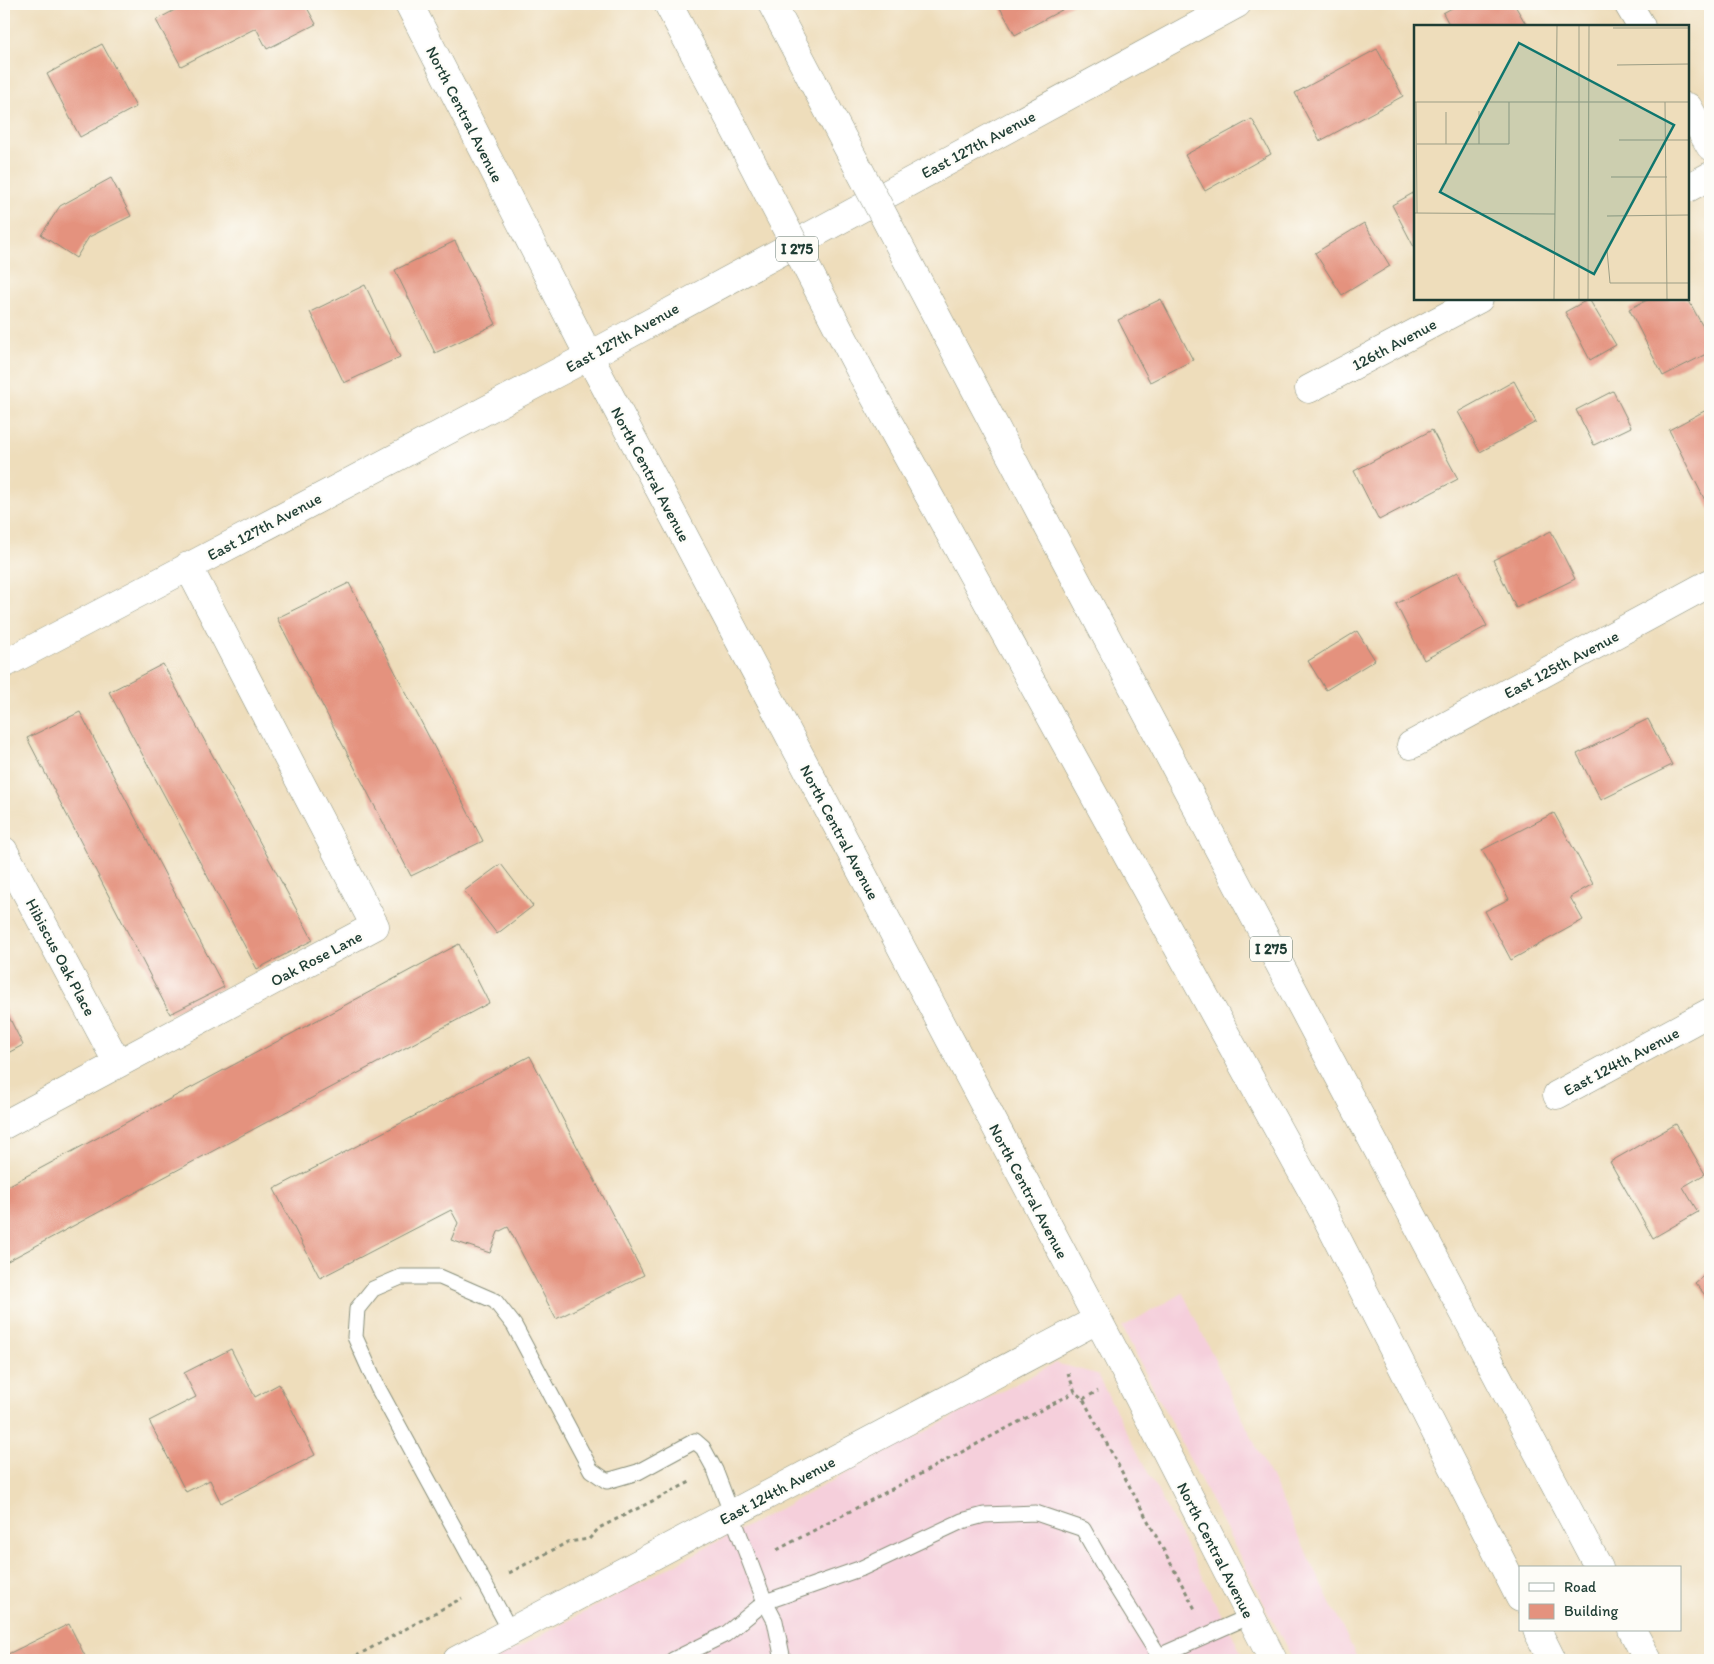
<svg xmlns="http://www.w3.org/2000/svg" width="1714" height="1664" font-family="Itim,sans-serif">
<rect width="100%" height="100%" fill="#fdfcf7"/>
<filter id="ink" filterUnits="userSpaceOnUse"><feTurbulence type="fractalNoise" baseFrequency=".02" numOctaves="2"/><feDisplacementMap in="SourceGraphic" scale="10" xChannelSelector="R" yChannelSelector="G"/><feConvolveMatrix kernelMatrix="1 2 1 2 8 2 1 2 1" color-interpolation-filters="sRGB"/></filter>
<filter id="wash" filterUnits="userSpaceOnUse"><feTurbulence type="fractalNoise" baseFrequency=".0096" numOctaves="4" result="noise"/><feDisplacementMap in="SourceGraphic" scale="20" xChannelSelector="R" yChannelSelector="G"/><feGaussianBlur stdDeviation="1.12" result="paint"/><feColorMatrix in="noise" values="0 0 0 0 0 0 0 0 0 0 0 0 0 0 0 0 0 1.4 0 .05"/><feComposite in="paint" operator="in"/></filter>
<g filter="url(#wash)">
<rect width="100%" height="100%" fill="#edb"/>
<path fill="#f5cfdb" d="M 1183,1293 L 1358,1660 L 1293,1660 L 1122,1327 Z
M 1055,1363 L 1097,1374 L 1245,1660 L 494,1660 Z"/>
<g id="blocks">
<path fill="#e4927e" d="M 186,4 L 305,4 L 316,24 L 267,49 L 256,28 L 181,66 L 156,20 Z
M 998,4 L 1073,4 L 1015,35 Z
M 1459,4 L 1514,4 L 1527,26 L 1450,26 L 1443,13 Z
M 102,44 L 136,107 L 80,137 L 47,74 Z
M 1377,49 L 1403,96 L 1320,141 L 1295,93 Z
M 1252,119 L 1271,154 L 1205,191 L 1185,155 Z
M 111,178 L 131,216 L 89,237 L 76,258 L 41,235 L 60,206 Z
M 1415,192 L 1415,249 L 1392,205 Z
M 1364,223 L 1390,266 L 1342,295 L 1315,253 Z
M 455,241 L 496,324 L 435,353 L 395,270 Z
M 365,285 L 400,357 L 344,383 L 310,312 Z
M 1161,299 L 1193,360 L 1150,382 L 1118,320 Z
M 1589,299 L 1616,345 L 1590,360 L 1565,312 Z
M 1649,299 L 1688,299 L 1710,340 L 1710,352 L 1663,376 L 1629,309 Z
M 1514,381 L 1536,422 L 1480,452 L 1458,412 Z
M 1613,391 L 1631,427 L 1594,445 L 1576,410 Z
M 1710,408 L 1710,510 L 1669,430 Z
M 1432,430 L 1458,479 L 1379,520 L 1354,471 Z
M 1551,531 L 1575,579 L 1516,608 L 1493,560 Z
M 1458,572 L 1487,626 L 1424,660 L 1396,604 Z
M 349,583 L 483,841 L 411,876 L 277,618 Z
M 1357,631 L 1375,660 L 1326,690 L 1308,661 Z
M 163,664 L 313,940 L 257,969 L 109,692 Z
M 80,712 L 224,987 L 170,1014 L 27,738 Z
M 1648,719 L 1672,765 L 1601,800 L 1577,754 Z
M 1554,813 L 1593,884 L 1570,897 L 1583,920 L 1511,960 L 1485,911 L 1509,899 L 1482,850 Z
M 501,864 L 533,906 L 497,934 L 464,891 Z
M 459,944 L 489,1003 L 4,1263 L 4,1188 Z
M 4,1007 L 23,1045 L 4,1055 Z
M 530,1056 L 644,1275 L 556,1319 L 508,1227 L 498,1232 L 490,1253 L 451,1240 L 458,1223 L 451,1210 L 320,1278 L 274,1189 Z
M 1676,1124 L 1705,1174 L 1683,1187 L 1698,1212 L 1653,1238 L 1610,1162 Z
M 1710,1270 L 1710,1301 L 1695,1283 Z
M 231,1349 L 255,1397 L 279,1384 L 315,1455 L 221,1503 L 210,1480 L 186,1492 L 149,1421 L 196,1397 L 184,1373 Z
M 69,1624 L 87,1660 L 4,1660 L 4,1656 Z"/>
</g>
</g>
<g filter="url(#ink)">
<use href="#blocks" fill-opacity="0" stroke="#868d78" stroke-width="1"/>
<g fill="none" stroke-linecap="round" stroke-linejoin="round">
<g stroke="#868d78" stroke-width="17">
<path id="service" d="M 511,1632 L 378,1388 L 355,1337 L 357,1309 L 373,1289 L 401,1277 L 440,1277 L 495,1301 L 514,1325 L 591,1470 L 607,1481 L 638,1472 L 695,1441 L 703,1448 L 715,1470 L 765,1602 L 726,1634 L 673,1660
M 783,1660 L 775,1621 L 765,1602 L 862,1568 L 962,1521 L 984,1515 L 1036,1513 L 1083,1529 L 1113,1582 L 1159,1656 L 1250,1616"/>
</g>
<g stroke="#868d78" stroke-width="29">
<path id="minor" d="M 409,4 L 589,356 L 1127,1375 L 1273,1660
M 1628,4 L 1641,26
M 1688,107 L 1710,146
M 1688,188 L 1710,176
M 1309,389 L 1479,299
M 4,664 L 589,356 L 1237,4
M 1411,745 L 1710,583
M 4,851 L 118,1064
M 1557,1095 L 1710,1012
M 4,1125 L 375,926 L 188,566
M 457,1660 L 1097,1320"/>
</g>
<g stroke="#868d78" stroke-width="29">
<path id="motorway" d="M 668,4 L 732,124
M 772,4 L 813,82
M 944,330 L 1599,1568
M 862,374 L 1322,1209 L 1520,1598
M 1537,1630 L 1552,1660
M 1632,1630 L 1648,1660"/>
</g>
<path stroke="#868d78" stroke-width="3" stroke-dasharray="4 4" stroke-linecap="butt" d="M 1068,1373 L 1075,1392 L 1083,1399 L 1195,1609
M 1083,1399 L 1098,1391
M 777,1550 L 1075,1392
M 509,1573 L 568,1542 L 589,1539 L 599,1528 L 692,1481
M 349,1660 L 462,1598"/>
<use href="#service" stroke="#fff" stroke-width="15"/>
<use href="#minor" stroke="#fff" stroke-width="28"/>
<use href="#motorway" stroke="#fff" stroke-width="28"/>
<g stroke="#868d78" stroke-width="29" stroke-linecap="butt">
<path id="motorway-bridge" d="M 813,82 L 944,330
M 732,124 L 862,374"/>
</g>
<use href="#motorway-bridge" stroke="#fff" stroke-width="28"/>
</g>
</g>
<g text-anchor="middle" stroke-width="4.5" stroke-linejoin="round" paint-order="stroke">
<g fill="#fdfcf7" stroke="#62766e" stroke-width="1">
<rect x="776" y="236.5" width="42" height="25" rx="4"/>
<rect x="1250" y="936.5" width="42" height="25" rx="4"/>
</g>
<g font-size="15" font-weight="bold" fill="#1f3d34">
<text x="797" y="254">I 275</text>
<text x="1271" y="954">I 275</text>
</g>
<g font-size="16" fill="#1f3d34" stroke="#fdfcf7">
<text transform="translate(465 114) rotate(63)" y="6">North Central Avenue</text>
<text transform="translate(978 144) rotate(-28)" y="6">East 127th Avenue</text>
<text transform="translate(622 337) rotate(-29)" y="6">East 127th Avenue</text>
<text transform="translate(1394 344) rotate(-28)" y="6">126th Avenue</text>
<text transform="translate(651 474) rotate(62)" y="6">North Central Avenue</text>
<text transform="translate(264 526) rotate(-28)" y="6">East 127th Avenue</text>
<text transform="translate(1561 664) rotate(-28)" y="6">East 125th Avenue</text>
<text transform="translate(840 832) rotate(62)" y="6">North Central Avenue</text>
<text transform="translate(61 957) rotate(62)" y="6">Hibiscus Oak Place</text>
<text transform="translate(316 958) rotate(-28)" y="6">Oak Rose Lane</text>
<text transform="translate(1621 1061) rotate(-28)" y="6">East 124th Avenue</text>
<text transform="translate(1029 1191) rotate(62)" y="6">North Central Avenue</text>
<text transform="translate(777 1490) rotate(-28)" y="6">East 124th Avenue</text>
<text transform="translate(1216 1550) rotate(63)" y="6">North Central Avenue</text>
</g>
</g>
<g transform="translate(1414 25)">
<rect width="275" height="275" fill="#edb"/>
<path fill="none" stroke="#9b9d85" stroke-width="1" d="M 199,3 L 275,3M 203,40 L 275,39M 0,77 L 275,77M 2,77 L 3,188M 251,77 L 253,274M 65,86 L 65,119M 32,87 L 32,119M 205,115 L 275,115M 2,119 L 95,119 L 95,77M 197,152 L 253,152M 0,188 L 141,189M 193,191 L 275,190M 193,225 L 196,258 L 275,258M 140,274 L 143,1M 165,274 L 165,1M 174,274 L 175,1"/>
<path fill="#0f766e" fill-opacity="0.15" stroke="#0f766e" stroke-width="2.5" d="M 105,18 L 260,100 L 180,249 L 26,167 Z"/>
<rect width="275" height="275" fill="none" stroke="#1f3d34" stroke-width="2.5"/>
</g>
<rect width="1714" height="1664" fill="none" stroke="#fdfcf7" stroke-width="20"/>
<rect x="1519" y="1566" width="162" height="65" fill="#fdfcf7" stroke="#a4b0a9"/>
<rect x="1529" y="1583" width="25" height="8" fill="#ffffff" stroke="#a4b0a9"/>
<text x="1564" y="1592" font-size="15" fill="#1f3d34">Road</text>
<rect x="1529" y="1604" width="25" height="15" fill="#e4927e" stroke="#a4b0a9"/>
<text x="1564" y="1616" font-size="15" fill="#1f3d34">Building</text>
</svg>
